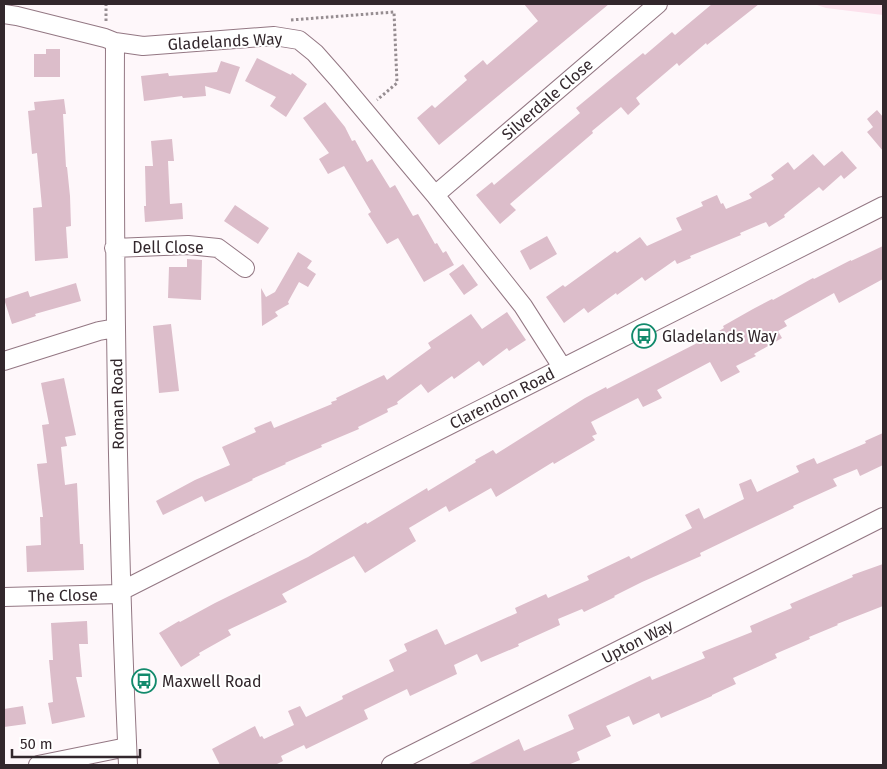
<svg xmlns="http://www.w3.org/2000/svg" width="887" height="769" font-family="'Fira Sans',sans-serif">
<rect width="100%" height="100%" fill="#fef7fa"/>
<path fill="#fce1ec" d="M 814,4 L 883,4 L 883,15 L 826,8 Z"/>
<path fill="#dcbdca" d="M 524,4 L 609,4 L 439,145 L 417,118 L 432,105 L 435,108 L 467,80 L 464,76 L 483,60 L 487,65 L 538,21 Z
M 712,4 L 759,4 L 707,45 L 706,43 L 679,66 L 677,63 L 636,98 L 640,104 L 628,115 L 621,107 L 592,131 L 593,133 L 510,204 L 516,210 L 500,224 L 476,195 L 492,182 L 494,185 L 580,113 L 576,108 L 616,75 L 643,53 L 645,55 L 672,32 L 675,35 Z
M 46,49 L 60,49 L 60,77 L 34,77 L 34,54 L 46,54 Z
M 257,58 L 291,75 L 292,73 L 307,84 L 286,117 L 270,106 L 276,97 L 245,81 Z
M 221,61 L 240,67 L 230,94 L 205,86 L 206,96 L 183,98 L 182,96 L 144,101 L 141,76 L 168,73 L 169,76 L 217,72 Z
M 64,99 L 66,114 L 63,114 L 66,167 L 67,167 L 70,196 L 71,226 L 66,227 L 68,258 L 35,261 L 33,208 L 42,207 L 37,153 L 32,154 L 28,111 L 35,110 L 34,102 Z
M 325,102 L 345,127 L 352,141 L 355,140 L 367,162 L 372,159 L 390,188 L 395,185 L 413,216 L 418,214 L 435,244 L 437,243 L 443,253 L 446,251 L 454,265 L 424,282 L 398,238 L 387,244 L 368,214 L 371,212 L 344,166 L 328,174 L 319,159 L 329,153 L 303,118 Z
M 877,110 L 883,117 L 883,151 L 867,132 L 873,127 L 867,119 Z
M 172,139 L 174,161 L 168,161 L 170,204 L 182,203 L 183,219 L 145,222 L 144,206 L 146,206 L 145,166 L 153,166 L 151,141 Z
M 842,151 L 857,168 L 844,179 L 841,175 L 823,191 L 819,187 L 784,215 L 785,217 L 769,227 L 766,222 L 740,233 L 741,235 L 690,256 L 691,258 L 677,264 L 675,260 L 645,281 L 642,277 L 617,295 L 616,293 L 588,313 L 584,308 L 564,323 L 546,297 L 563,285 L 565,287 L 615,251 L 617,253 L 640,237 L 647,246 L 682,230 L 676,218 L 703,206 L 701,202 L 717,195 L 721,204 L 723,203 L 726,209 L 752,198 L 749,194 L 774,179 L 771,175 L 788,162 L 794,170 L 813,154 L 824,166 Z
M 235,205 L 269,228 L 258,244 L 224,221 Z
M 547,236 L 557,254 L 530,270 L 520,251 Z
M 883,246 L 883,279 L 839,303 L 834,293 L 784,321 L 787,326 L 778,331 L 782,338 L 754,354 L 756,356 L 736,366 L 740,372 L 721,382 L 710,362 L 657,390 L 662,398 L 643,407 L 638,398 L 591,422 L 597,434 L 592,436 L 595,440 L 554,464 L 553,462 L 496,497 L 491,488 L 449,512 L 446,506 L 409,528 L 416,541 L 365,573 L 354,556 L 282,594 L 287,602 L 228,630 L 231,635 L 199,653 L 200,655 L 181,667 L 159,633 L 179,621 L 180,622 L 215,603 L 308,557 L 366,522 L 367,524 L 427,488 L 428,491 L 476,462 L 475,460 L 493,450 L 496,454 L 585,398 L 606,387 L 607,389 L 707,338 L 724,328 L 723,326 L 753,309 L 772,299 L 773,300 L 813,278 L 814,279 L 851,260 L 851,261 Z
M 298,252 L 312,261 L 307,268 L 316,274 L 308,287 L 299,282 L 288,302 L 289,304 L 275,312 L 278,316 L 262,326 L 261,288 L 266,297 L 275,292 Z
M 187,259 L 202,260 L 201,300 L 168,298 L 169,267 L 187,267 Z
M 463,264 L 478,285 L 464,295 L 449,274 Z
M 76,283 L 81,301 L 35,314 L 36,316 L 12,324 L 4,299 L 28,291 L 30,297 Z
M 507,312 L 526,340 L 509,351 L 507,348 L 483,366 L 479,361 L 454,379 L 452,376 L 428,393 L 421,384 L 397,402 L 398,404 L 387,409 L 388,412 L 358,427 L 359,429 L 321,445 L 322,447 L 285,463 L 286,464 L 252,479 L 253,480 L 205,502 L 202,496 L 163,515 L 156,501 L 195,480 L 230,465 L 222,447 L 256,432 L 254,428 L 271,421 L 274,428 L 332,404 L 331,402 L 337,400 L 336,398 L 384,375 L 387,380 L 431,348 L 428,343 L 471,314 L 482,329 Z
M 171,324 L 179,391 L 159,393 L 153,326 Z
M 64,378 L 76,435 L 65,437 L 67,446 L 61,447 L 65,485 L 77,483 L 80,544 L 83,544 L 84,570 L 27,572 L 26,546 L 41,545 L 40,517 L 43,517 L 37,464 L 47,463 L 42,425 L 49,424 L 41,383 Z
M 883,433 L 883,465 L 860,476 L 857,469 L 833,479 L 837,486 L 793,506 L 794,508 L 700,553 L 701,556 L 642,582 L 614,596 L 615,597 L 584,612 L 582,609 L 558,619 L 560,625 L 518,644 L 519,646 L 481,662 L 477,654 L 454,665 L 457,674 L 410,696 L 407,689 L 364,710 L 368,719 L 306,749 L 304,745 L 281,756 L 283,761 L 275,765 L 220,765 L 212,749 L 255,726 L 260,737 L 262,736 L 264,739 L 294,725 L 288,711 L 300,706 L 306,717 L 343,699 L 342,696 L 394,671 L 389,660 L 407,651 L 404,644 L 437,629 L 445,645 L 517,613 L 515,608 L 546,594 L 548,598 L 589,580 L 587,576 L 629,556 L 631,559 L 692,528 L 685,515 L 699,508 L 704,519 L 744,499 L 739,484 L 751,479 L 757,492 L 799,472 L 796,466 L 814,458 L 817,464 L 866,443 L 865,441 Z
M 883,564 L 883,606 L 837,624 L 838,625 L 809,637 L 810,639 L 775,654 L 777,658 L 733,678 L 736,684 L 712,695 L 712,696 L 661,718 L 659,713 L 633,725 L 629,716 L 606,726 L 611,736 L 577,752 L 580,760 L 568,765 L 467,765 L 519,739 L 524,751 L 574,729 L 568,715 L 637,682 L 650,676 L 652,680 L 705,658 L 702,652 L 752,632 L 750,626 L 792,608 L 790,604 L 853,577 L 852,575 Z
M 87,621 L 88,644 L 79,644 L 82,677 L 76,677 L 85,717 L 52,724 L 48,703 L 53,702 L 49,660 L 53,660 L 51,623 Z
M 23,706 L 26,724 L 4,727 L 4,709 Z"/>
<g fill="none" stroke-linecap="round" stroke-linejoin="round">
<g stroke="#937783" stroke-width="20">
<path id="street" d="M 4,14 L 17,16 L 105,38 L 115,42 L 143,46 L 274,36 L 299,40 L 315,53 L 338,79 L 435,195 L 523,306 L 562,367
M 115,42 C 114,283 117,524 128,765
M 435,195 L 658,4
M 114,248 L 188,245 L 218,248 L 245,268
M 4,361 L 99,331 L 116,328
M 121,591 L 883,206
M 4,597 L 121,594
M 38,765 L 127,747
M 391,765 L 883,517"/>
</g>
<path stroke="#968d91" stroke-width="3" stroke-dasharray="2.5 2.5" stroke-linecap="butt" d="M 291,20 L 394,12 L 397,83 L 377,100
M 106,21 L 106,4"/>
<use href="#street" stroke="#fff" stroke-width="18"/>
</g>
<defs>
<g id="bus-ring" transform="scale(1.25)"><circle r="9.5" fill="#fff" stroke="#128a6c" stroke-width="1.5"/><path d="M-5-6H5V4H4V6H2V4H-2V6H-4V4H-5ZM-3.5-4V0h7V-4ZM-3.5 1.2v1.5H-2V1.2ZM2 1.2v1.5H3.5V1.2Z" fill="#128a6c"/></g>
</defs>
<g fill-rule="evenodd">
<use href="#bus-ring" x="644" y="336"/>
<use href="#bus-ring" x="144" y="681"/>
</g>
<g text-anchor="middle" stroke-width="4" stroke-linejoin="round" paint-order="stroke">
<g font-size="16" fill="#32272c" stroke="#fff">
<text transform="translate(225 41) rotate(-3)" y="6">Gladelands Way</text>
<text transform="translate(547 99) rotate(-41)" y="6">Silverdale Close</text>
<text x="168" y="253">Dell Close</text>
<text transform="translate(502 398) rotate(-27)" y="6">Clarendon Road</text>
<text transform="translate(117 404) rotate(-91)" y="6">Roman Road</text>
<text transform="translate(63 595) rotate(-1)" y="6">The Close</text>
<text transform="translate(637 641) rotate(-27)" y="6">Upton Way</text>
</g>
<g font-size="16" fill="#32272c" stroke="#fff" text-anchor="start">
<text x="662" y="342">Gladelands Way</text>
<text x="162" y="687">Maxwell Road</text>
</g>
</g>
<rect width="887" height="769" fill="none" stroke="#32272c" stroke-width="10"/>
<path d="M12 749v8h128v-8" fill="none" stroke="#32272c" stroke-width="2.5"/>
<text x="20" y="749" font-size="15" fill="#32272c" stroke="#ffffff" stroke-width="4" paint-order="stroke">50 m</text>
</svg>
